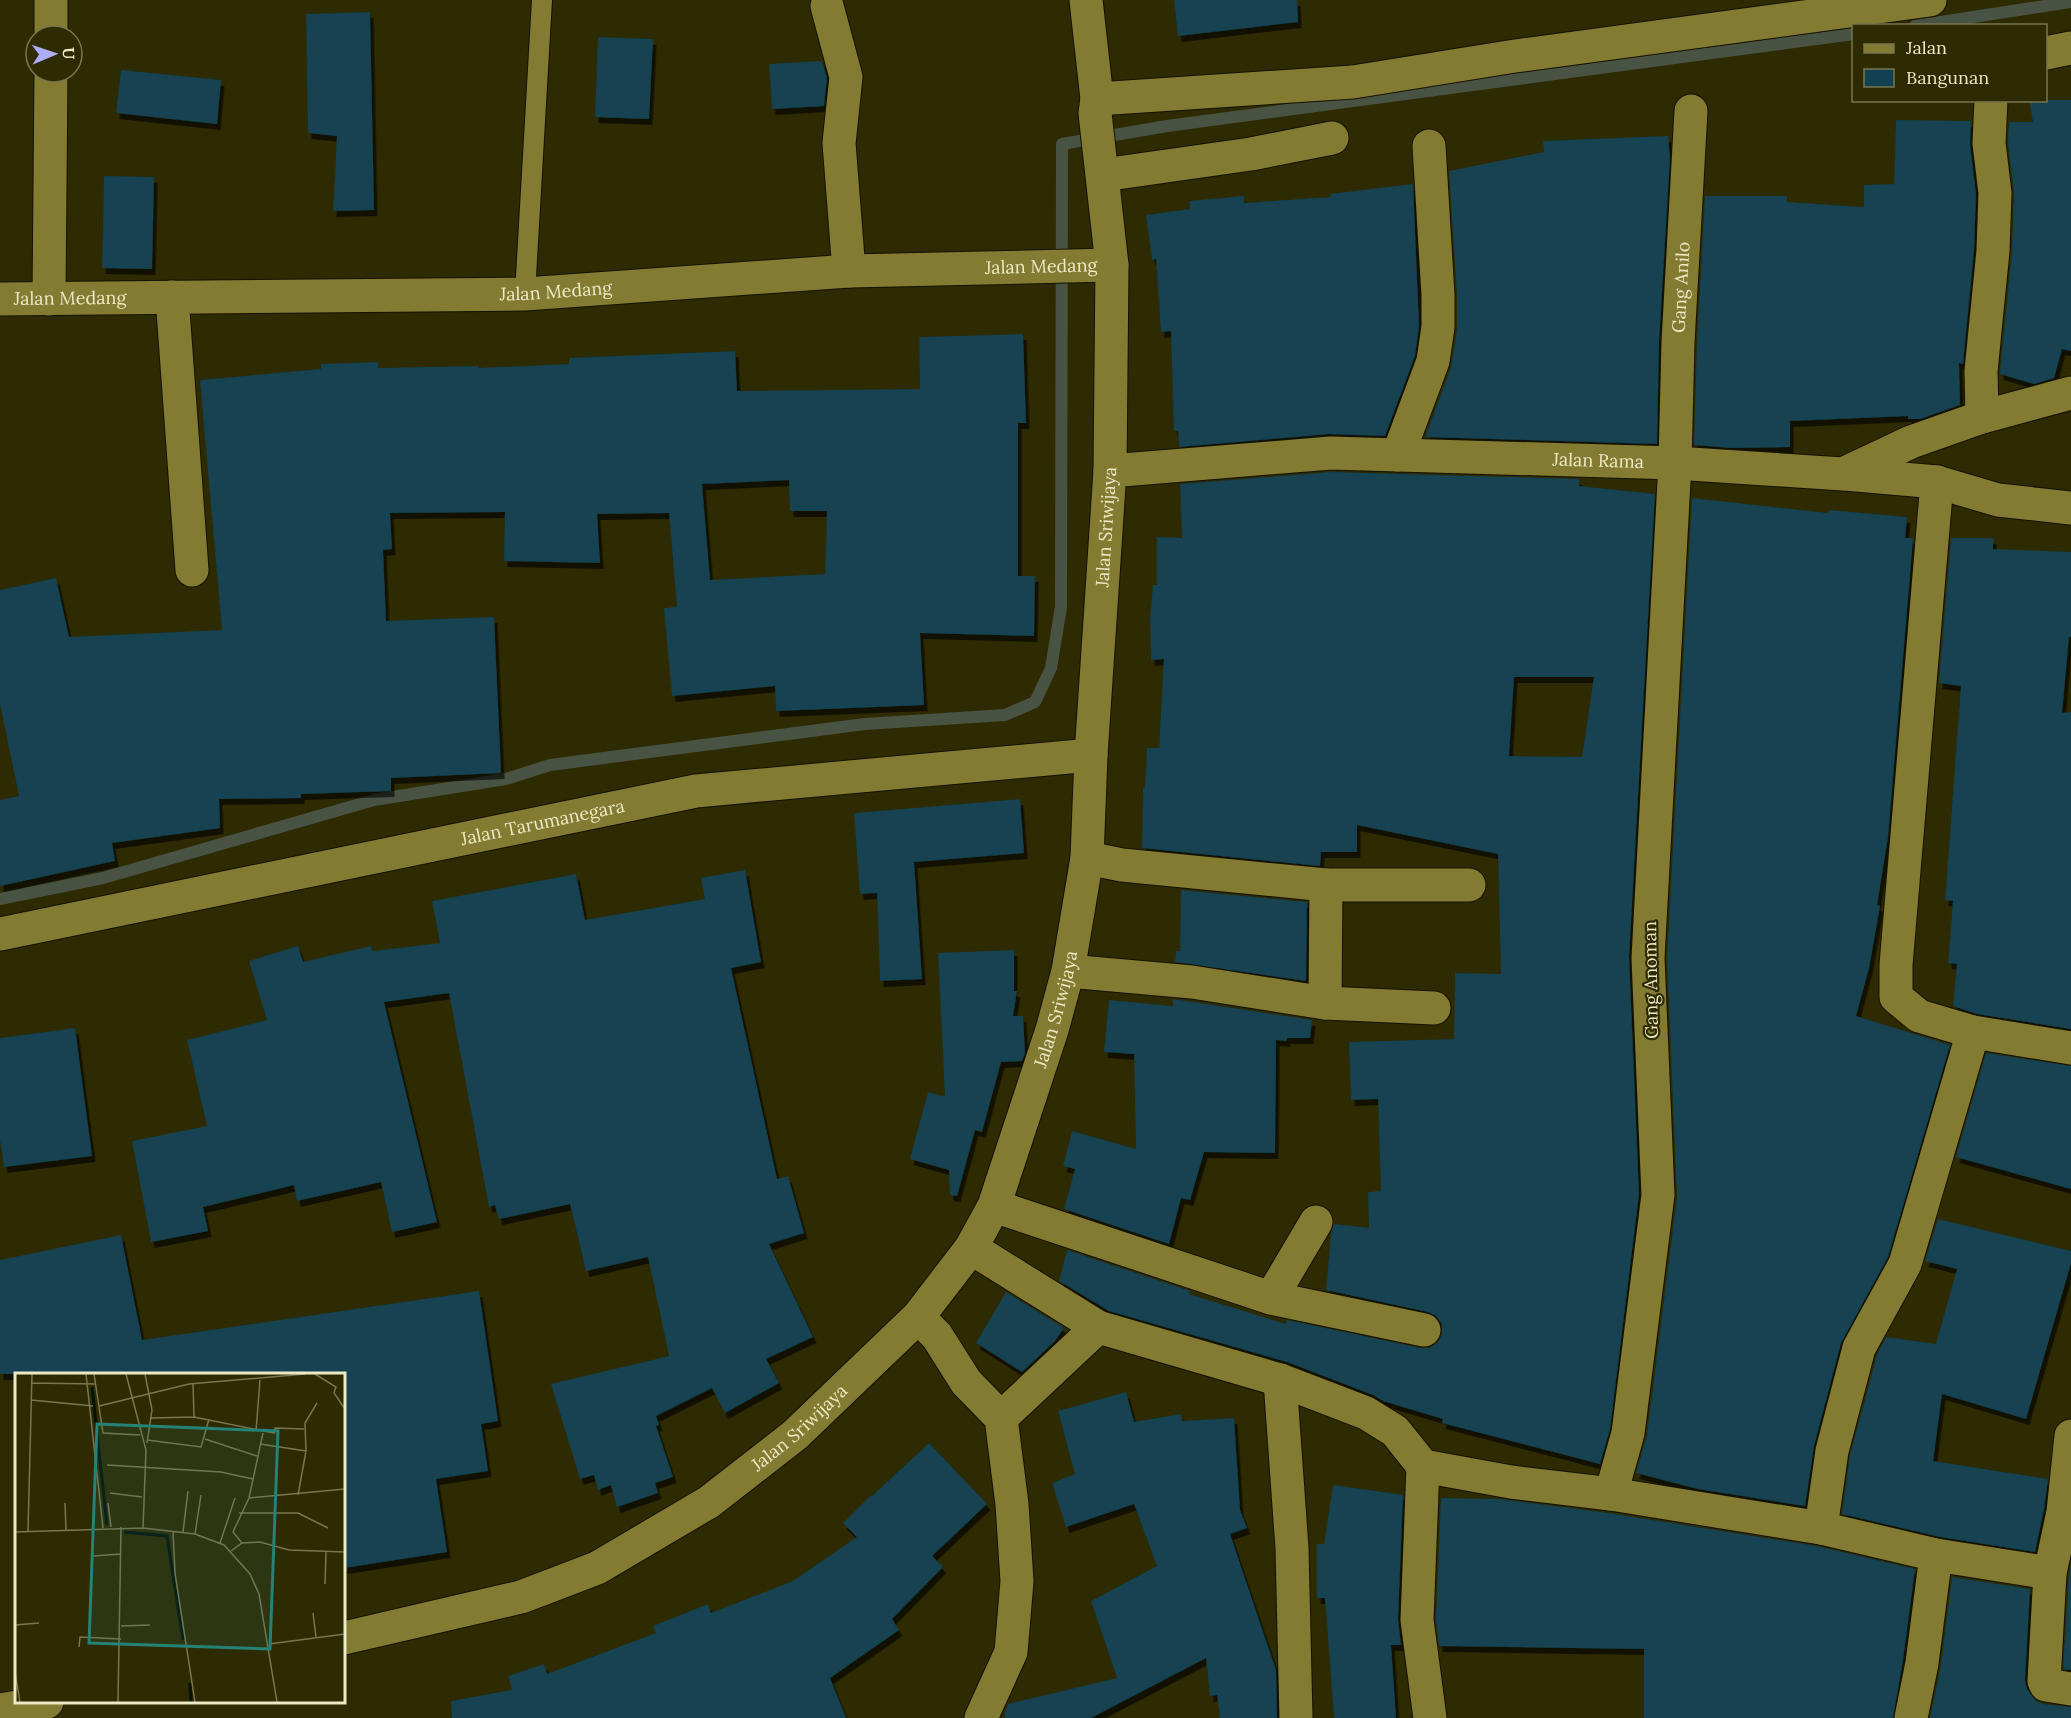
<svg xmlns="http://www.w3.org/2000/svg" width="2071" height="1718" font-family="Lora,serif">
<defs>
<filter id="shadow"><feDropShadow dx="3.5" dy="6" stdDeviation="0" flood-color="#0009"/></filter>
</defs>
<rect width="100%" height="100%" fill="#2e2a02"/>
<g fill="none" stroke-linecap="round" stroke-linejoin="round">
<path stroke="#495343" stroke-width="12" d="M 1915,26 L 2071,2
M 0,899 L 103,878 L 374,800 L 506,779 L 550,765 L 865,724 L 1005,715 L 1035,702 L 1051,668 L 1061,607 L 1062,144 L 1167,126 L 1854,34"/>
</g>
<path fill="#124251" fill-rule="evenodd" filter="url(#shadow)" d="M 1174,0 L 1297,0 L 1298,22 L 1178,36 Z
M 370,12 L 374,210 L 333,211 L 337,136 L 308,133 L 306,14 Z
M 598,37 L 653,39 L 649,119 L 595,117 Z
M 822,61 L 827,78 L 824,106 L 772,109 L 769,64 Z
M 121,70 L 221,80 L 217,124 L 116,113 Z
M 2029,100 L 2071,100 L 2071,351 L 2062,349 L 2054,378 L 2034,384 L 2000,374 L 2000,372 L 2012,252 L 2014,193 L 2008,142 L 2009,122 L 2033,122 Z
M 1896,120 L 1971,121 L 1970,145 L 1976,194 L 1974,250 L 1963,364 L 1959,363 L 1960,405 L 1920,419 L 1908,419 L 1908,416 L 1790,421 L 1790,447 L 1732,448 L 1694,445 L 1697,343 L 1705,196 L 1787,196 L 1787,202 L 1864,207 L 1864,185 L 1894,184 Z
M 1668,136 L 1670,158 L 1659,342 L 1657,444 L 1425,437 L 1451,368 L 1457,330 L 1457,294 L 1449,171 L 1544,152 L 1543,141 Z
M 104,176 L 154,177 L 152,269 L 102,268 Z
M 1413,184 L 1419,326 L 1415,356 L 1385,436 L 1329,434 L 1179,447 L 1178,431 L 1174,431 L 1171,331 L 1161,332 L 1156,259 L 1152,260 L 1146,215 L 1190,209 L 1189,201 L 1244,196 L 1244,203 L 1331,197 L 1330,194 Z
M 1023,334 L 1026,423 L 1018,423 L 1018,576 L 1035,576 L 1034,636 L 920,633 L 924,705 L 776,711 L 775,686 L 672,696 L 664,608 L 677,607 L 669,513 L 597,514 L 600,563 L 504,561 L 505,512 L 390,513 L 392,549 L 383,550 L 386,621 L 494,617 L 501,773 L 391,778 L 391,791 L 301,794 L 301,798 L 219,799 L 220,828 L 112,843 L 115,861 L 0,886 L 0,800 L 19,796 L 0,704 L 0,590 L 56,578 L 69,637 L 222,630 L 200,380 L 321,369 L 321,364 L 378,362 L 378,368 L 478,366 L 478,368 L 569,364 L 569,358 L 735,351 L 737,391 L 920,389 L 919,337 ZM 789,480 L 790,511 L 827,511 L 825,574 L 710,580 L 702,484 Z
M 1331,472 L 1579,479 L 1579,486 L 1655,494 L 1629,957 L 1639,1194 L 1610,1429 L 1600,1464 L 1442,1423 L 1443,1419 L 1383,1401 L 1373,1395 L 1287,1362 L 1109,1311 L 1059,1281 L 1067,1250 L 1190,1291 L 1189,1294 L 1286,1324 L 1287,1320 L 1421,1348 L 1430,1348 L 1438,1342 L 1442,1334 L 1442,1324 L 1436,1316 L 1428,1312 L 1326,1290 L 1331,1234 L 1334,1224 L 1369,1228 L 1368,1192 L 1381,1191 L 1378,1099 L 1351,1100 L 1349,1042 L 1454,1039 L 1455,973 L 1501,974 L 1498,854 L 1357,825 L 1357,852 L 1321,852 L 1320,866 L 1142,848 L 1143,787 L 1145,788 L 1147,748 L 1159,748 L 1164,659 L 1151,660 L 1150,618 L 1153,585 L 1157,585 L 1157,537 L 1182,538 L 1180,484 ZM 1514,677 L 1594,677 L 1582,757 L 1509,756 Z
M 1692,498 L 1828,513 L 1829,510 L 1907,517 L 1905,538 L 1913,538 L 1888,837 L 1877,905 L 1880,906 L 1869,968 L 1856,1016 L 1950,1045 L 1888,1257 L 1841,1343 L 1814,1446 L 1805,1506 L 1698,1489 L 1636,1473 L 1647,1435 L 1677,1197 L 1667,958 Z
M 1951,538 L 1993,538 L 1993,549 L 2071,552 L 2071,637 L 2069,637 L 2062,713 L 2071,712 L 2071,1029 L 1977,1014 L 1953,1006 L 1957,964 L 1948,963 L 1953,901 L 1945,900 L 1961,686 L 1939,683 Z
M 1020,799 L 1024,853 L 914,862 L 922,979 L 880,981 L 877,893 L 860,894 L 854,813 Z
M 745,870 L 761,962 L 731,968 L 777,1179 L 788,1176 L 804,1233 L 769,1244 L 813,1337 L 766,1359 L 779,1383 L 725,1413 L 712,1388 L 656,1416 L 659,1425 L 656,1426 L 673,1477 L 655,1483 L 658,1493 L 617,1507 L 611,1485 L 598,1490 L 594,1475 L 580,1479 L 551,1384 L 669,1356 L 648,1257 L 586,1271 L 570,1204 L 499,1219 L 495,1205 L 489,1207 L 449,993 L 384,1002 L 437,1222 L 392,1232 L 381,1182 L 297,1201 L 294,1185 L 203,1207 L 208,1231 L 151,1242 L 132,1141 L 207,1126 L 187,1040 L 267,1020 L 249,961 L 298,946 L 303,962 L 371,946 L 372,951 L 440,943 L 432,901 L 576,874 L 585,920 L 705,899 L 701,878 Z
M 1181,890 L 1307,902 L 1306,981 L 1175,962 L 1176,951 L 1180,951 Z
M 1014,950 L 1014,991 L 1017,991 L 1013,1016 L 1023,1016 L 1025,1053 L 1022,1061 L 1001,1062 L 982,1132 L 975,1130 L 957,1196 L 950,1195 L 949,1170 L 910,1159 L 928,1092 L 945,1097 L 938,953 Z
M 1173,999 L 1312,1020 L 1310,1038 L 1287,1038 L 1287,1041 L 1276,1040 L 1275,1153 L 1204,1152 L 1190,1200 L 1181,1198 L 1169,1244 L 1064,1209 L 1075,1169 L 1063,1166 L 1072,1131 L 1136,1149 L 1134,1054 L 1104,1052 L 1109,1000 L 1173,1006 Z
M 75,1028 L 92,1156 L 4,1167 L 0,1140 L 0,1038 Z
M 1986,1053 L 2071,1066 L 2071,1189 L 1956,1157 Z
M 1938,1219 L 2071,1251 L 2071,1263 L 2026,1419 L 1942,1394 L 1933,1461 L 2048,1479 L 2044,1509 L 2035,1552 L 1940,1537 L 1842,1514 L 1850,1455 L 1877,1355 L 1886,1337 L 1936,1344 L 1957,1269 L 1925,1261 Z
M 121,1235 L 142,1340 L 479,1291 L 498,1421 L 481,1424 L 488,1471 L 436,1479 L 447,1552 L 344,1568 L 344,1374 L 0,1374 L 0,1260 Z
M 1006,1292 L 1064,1328 L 1055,1341 L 1022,1372 L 976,1343 Z
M 1126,1392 L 1134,1422 L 1181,1414 L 1182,1421 L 1234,1418 L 1240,1510 L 1247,1528 L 1230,1534 L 1276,1670 L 1277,1718 L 1220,1718 L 1217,1695 L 1210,1696 L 1206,1658 L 1091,1718 L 1005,1718 L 1005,1712 L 1008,1704 L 1117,1678 L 1091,1601 L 1157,1566 L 1134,1504 L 1066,1527 L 1052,1483 L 1075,1474 L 1058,1411 Z
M 929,1443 L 987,1504 L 932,1556 L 943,1567 L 892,1619 L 899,1630 L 830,1678 L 846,1718 L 452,1718 L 451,1701 L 512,1690 L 508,1676 L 544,1664 L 547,1674 L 656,1633 L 653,1626 L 708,1604 L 711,1613 L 793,1581 L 857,1537 L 843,1523 L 871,1495 L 872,1496 Z
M 1333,1485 L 1403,1495 L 1398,1619 L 1401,1645 L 1391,1645 L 1396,1718 L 1334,1718 L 1325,1598 L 1317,1598 L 1317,1544 L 1324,1544 Z
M 1441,1498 L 1499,1499 L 1608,1513 L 1817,1546 L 1915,1569 L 1903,1660 L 1893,1718 L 1644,1718 L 1644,1649 L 1439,1646 L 1436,1619 Z
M 2071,1564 L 2071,1670 L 2063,1669 L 2069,1575 Z
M 1952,1577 L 2030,1589 L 2025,1680 L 2027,1689 L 2035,1700 L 2043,1704 L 2071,1707 L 2071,1718 L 1930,1718 L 1941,1665 Z"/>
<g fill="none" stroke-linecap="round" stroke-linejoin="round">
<g stroke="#151200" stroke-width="22">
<path id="lane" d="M 525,294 L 542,0"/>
</g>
<g stroke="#151200" stroke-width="35">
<g id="street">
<path d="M 827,6 L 846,77 L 839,143 L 849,271"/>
<path d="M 51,36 L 51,0"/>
<path d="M 2046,53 L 2071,48"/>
<path d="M 1097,99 L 1353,82 L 1515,56 L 1930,0"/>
<path d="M 1103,175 L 1251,154 L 1332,138"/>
<path d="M 172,297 L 192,570"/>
<path id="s1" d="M 0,299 L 525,294 L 849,271 L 1112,265"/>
<path d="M 49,299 L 51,72"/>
<path d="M 1982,417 L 1981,371 L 1993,251 L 1995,193 L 1989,143 L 1991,100"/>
<path d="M 1398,455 L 1433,361 L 1438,327 L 1438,295 L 1429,146"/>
<path id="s2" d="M 1110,471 L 1331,453 L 1675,463 L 1843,474 L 1911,442 L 1982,417 L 2071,393"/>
<path d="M 1845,474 L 1937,482 L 1998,500 L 2071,508"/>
<path d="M 1937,482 L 1896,965 L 1896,997 L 1919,1016 L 1973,1032 L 2071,1048"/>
<path d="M 1087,858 L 1122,865 L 1326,885 L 1469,885"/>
<path id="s3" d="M 0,934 L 696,791 L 1091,755"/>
<path d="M 1068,971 L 1192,982 L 1325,1003 L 1434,1008"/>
<path d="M 1325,1003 L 1326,885"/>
<path d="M 994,1206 L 1271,1298 L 1424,1330"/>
<path d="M 971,1248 L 1098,1327"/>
<path d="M 1271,1298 L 1316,1222"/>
<path d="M 918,1317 L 937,1336 L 966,1382 L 1001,1418 L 1012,1504 L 1017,1581 L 1011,1652 L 981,1718"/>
<path d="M 1280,1380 L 1292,1548 L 1296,1718"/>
<path d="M 1001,1418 L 1098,1327 L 1280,1380 L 1366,1413 L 1395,1431 L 1423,1466 L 1511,1482 L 1611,1494 L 1821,1528 L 1936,1555 L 2050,1573"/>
<path d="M 2071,1436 L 2063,1512 L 2050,1573 L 2044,1681 L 2046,1685 L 2071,1689"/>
<path d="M 1423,1466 L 1417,1620 L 1430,1718"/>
<path id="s4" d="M 1611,1494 L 1628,1433 L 1658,1195 L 1648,958 L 1675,463 L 1678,342 L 1691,111"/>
<path d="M 1821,1528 L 1832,1451 L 1859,1348 L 1905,1264 L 1973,1032"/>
<path d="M 1911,1718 L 1922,1663 L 1936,1555"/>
</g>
</g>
<g stroke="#151200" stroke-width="35">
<g id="secondary">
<path id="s5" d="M 344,1638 L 521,1597 L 597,1568 L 709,1502 L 795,1435 L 918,1317 L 971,1248 L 994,1206 L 1052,1030 L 1068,971 L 1087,858 L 1091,755 L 1110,471 L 1112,265 L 1095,113 L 1097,99 L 1086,0"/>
<path d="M 0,1710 L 47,1702"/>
</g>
</g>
<use href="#lane" stroke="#837b32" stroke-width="20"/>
<use href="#street" stroke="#837b32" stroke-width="33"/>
<use href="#secondary" stroke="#837b32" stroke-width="33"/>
</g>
<g text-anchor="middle" stroke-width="4.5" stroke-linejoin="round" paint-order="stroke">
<g font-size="18" fill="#ece9c5" stroke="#2e2a02">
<text dy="6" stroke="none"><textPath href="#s1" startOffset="1042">Jalan Medang</textPath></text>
<text dy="6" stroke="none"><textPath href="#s4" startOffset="1212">Gang Anilo</textPath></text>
<text dy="6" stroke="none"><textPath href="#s1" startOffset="556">Jalan Medang</textPath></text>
<text dy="6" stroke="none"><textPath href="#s1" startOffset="70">Jalan Medang</textPath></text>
<text dy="6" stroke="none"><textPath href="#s2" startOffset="489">Jalan Rama</textPath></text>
<text dy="6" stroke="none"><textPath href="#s5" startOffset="1500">Jalan Sriwijaya</textPath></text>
<text dy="6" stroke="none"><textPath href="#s3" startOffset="554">Jalan Tarumanegara</textPath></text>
<text transform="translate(1651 980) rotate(-91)" y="6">Gang Anoman</text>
<text dy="6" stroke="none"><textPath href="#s5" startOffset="1014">Jalan Sriwijaya</textPath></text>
<text dy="6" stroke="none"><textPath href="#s5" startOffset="510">Jalan Sriwijaya</textPath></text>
</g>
</g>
<g transform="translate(15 1373)">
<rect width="330" height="330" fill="#2e2a02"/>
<path fill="none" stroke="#03130b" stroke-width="3" d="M 77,14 L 92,152M 109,159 L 152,163 L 168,267M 175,310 L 176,329"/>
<path fill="none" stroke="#7a7650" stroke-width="1.5" d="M 71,1 L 88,155M 79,1 L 88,60 L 125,62M 111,1 L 131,77 L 128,155M 130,1 L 137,37 L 132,70M 300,1 L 321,14 L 319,20 L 330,36M 17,10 L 81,11M 178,11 L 179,44M 16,27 L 78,33M 84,33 L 174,11 L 290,1M 136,45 L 179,44 L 259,60 L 260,55 L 289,56M 241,58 L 245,7M 190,66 L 242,83M 132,67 L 186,74 L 194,46M 245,71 L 291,78M 92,92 L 206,99 L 238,106M 95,120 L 127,124M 283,122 L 291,78 L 290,50 L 302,30M 234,125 L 330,116M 50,130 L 51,157M 93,130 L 96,154M 224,140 L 283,140 L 313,155M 13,158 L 17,1M 158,158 L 160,200 L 180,329M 0,159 L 128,155 L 180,161 L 209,172 L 235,201 L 244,221 L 262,329M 168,159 L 173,118M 180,161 L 186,122M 205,170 L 220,125M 227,170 L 218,159 L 234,125 L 248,60M 216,178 L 227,170 L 245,169 L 274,177 L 330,179M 78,183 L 106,181M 310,211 L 311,179M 298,240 L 301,264M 0,252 L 24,250M 106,253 L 135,252M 254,271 L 330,261M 64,274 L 65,264 L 106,266M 0,299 L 5,329M 103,329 L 106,154"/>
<path fill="#258277" fill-opacity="0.15" stroke="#258277" stroke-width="3" d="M 82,51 L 263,58 L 255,276 L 74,270 Z"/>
<rect width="330" height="330" fill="none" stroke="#ece9c5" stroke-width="3"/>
</g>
<rect x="1852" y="24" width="195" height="78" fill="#2e2a02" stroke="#7a7650" stroke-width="1.5"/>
<rect x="1864" y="44" width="30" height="9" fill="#837b32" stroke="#7a7650" stroke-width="1.5"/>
<text x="1906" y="54" font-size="18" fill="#ece9c5">Jalan</text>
<rect x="1864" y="69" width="30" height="18" fill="#124251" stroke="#7a7650" stroke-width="1.5"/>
<text x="1906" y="84" font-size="18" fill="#ece9c5">Bangunan</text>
<g transform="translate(54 54) rotate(88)"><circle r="28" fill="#2e2a02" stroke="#7a7650" stroke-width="1.5"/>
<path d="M0-4.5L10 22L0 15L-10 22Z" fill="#adaefb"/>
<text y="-9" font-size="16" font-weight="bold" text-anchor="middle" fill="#ece9c5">U</text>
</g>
</svg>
